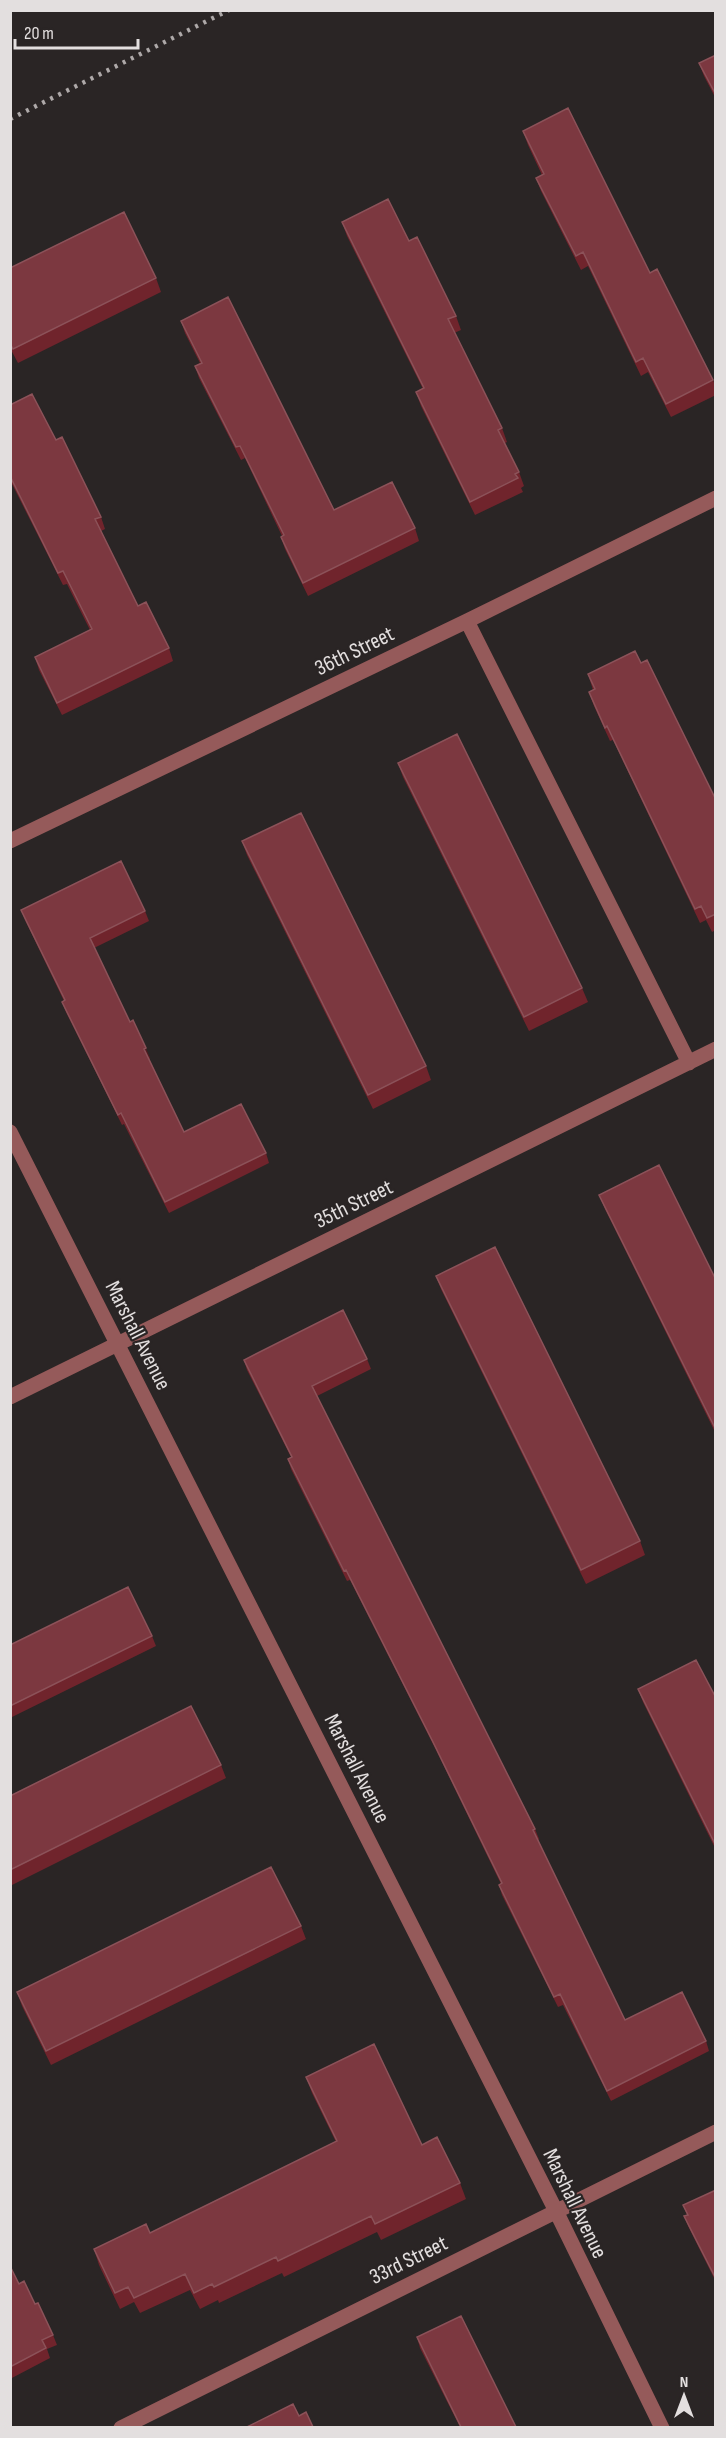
<svg xmlns="http://www.w3.org/2000/svg" width="726" height="2438" font-family="'Sofia Sans Condensed',sans-serif">
<rect width="100%" height="100%" fill="#2a2525"/>
<g fill="none" stroke-linecap="round" stroke-linejoin="round">
<path stroke="#955a5a" stroke-width="15" d="M 467,621 L 689,1063
M 10,841 L 467,621 L 716,498
M 10,1132 L 556,2211 L 662,2428
M 10,1397 L 716,1049
M 121,2428 L 716,2132"/>
<path stroke="#aea9a9" stroke-width="4.5" stroke-dasharray="3 6" stroke-linecap="butt" d="M 10,119 L 229,10"/>
</g>
<path fill="#70242c" d="M 716,55 L 716,99 L 704,76 L 699,63 Z
M 523,131 L 650,273 L 713,380 L 716,388 L 716,395 L 671,417 L 648,372 L 641,376 L 588,266 L 581,270 L 541,191 L 536,178 L 542,175 L 528,145 Z
M 342,222 L 409,241 L 456,316 L 461,330 L 454,333 L 502,428 L 507,442 L 505,443 L 519,472 L 524,486 L 521,488 L 523,492 L 475,515 L 421,406 L 416,392 L 423,389 L 347,236 Z
M 10,268 L 156,278 L 161,292 L 18,363 L 10,348 Z
M 181,321 L 334,510 L 415,528 L 419,541 L 308,596 L 285,549 L 281,537 L 282,536 L 245,458 L 241,460 L 199,378 L 195,366 L 200,363 L 185,333 Z
M 10,405 L 56,440 L 101,517 L 105,529 L 101,531 L 138,606 L 169,648 L 173,661 L 62,715 L 39,670 L 35,657 L 90,630 L 67,584 L 63,585 L 10,480 Z
M 588,674 L 706,782 L 716,800 L 716,930 L 712,932 L 706,920 L 700,923 L 613,740 L 610,741 L 594,706 L 589,692 L 593,690 Z
M 398,763 L 582,988 L 588,1002 L 529,1031 L 403,777 Z
M 242,841 L 426,1066 L 431,1080 L 373,1109 L 247,855 Z
M 21,910 L 145,911 L 149,921 L 94,948 L 130,1022 L 150,1058 L 149,1059 L 184,1132 L 266,1153 L 269,1163 L 169,1213 L 124,1124 L 122,1125 L 66,1012 L 62,1002 L 64,1001 L 25,920 Z
M 599,1195 L 716,1280 L 716,1434 L 605,1209 Z
M 436,1276 L 640,1541 L 645,1555 L 586,1584 L 441,1289 Z
M 367,1359 L 371,1369 L 317,1396 L 535,1829 L 539,1839 L 538,1840 L 625,2020 L 706,2041 L 709,2051 L 611,2101 L 563,2005 L 558,2007 L 502,1895 L 499,1885 L 501,1884 L 436,1750 L 350,1580 L 347,1581 L 291,1469 L 288,1459 L 291,1457 L 247,1370 L 244,1360 Z
M 152,1636 L 156,1646 L 10,1718 L 10,1645 Z
M 638,1689 L 716,1698 L 716,1850 L 643,1702 Z
M 221,1765 L 226,1778 L 10,1886 L 10,1796 Z
M 301,1926 L 306,1939 L 51,2065 L 22,2006 L 17,1992 Z
M 306,2077 L 422,2145 L 460,2183 L 466,2199 L 381,2240 L 377,2232 L 284,2277 L 282,2273 L 219,2303 L 218,2300 L 200,2309 L 190,2290 L 140,2313 L 134,2302 L 120,2309 L 99,2265 L 94,2249 L 150,2233 L 336,2142 L 312,2093 Z
M 716,2190 L 716,2282 L 688,2226 L 684,2216 L 687,2215 L 683,2205 Z
M 10,2266 L 19,2284 L 35,2304 L 53,2335 L 57,2345 L 47,2349 L 50,2358 L 10,2379 Z
M 417,2337 L 516,2427 L 460,2427 L 420,2348 Z"/>
<path fill="#4f1c21" d="M 146,1048 L 150,1058 L 148,1059 L 144,1049 Z"/>
<path fill="#7c3840" stroke="#8c5259" stroke-width="1.5" d="M 716,55 L 716,95 L 699,63 Z
M 568,108 L 650,273 L 657,269 L 713,380 L 666,404 L 643,358 L 636,362 L 583,252 L 576,256 L 536,178 L 544,174 L 523,131 Z
M 388,199 L 409,241 L 417,237 L 456,316 L 448,319 L 502,428 L 498,430 L 519,472 L 515,474 L 518,478 L 470,502 L 416,392 L 424,388 L 342,222 Z
M 124,212 L 156,278 L 13,349 L 10,344 L 10,268 Z
M 228,297 L 334,510 L 392,482 L 415,528 L 303,583 L 281,537 L 284,535 L 240,446 L 236,447 L 195,366 L 202,363 L 181,321 Z
M 32,394 L 56,440 L 62,437 L 101,517 L 95,519 L 138,606 L 146,602 L 169,648 L 57,703 L 35,657 L 92,629 L 63,571 L 58,573 L 10,476 L 10,405 Z
M 635,651 L 641,663 L 647,660 L 716,800 L 716,914 L 707,918 L 701,906 L 695,909 L 607,726 L 605,728 L 589,692 L 595,689 L 588,674 Z
M 457,734 L 582,988 L 524,1017 L 398,763 Z
M 301,813 L 426,1066 L 368,1095 L 242,841 Z
M 121,861 L 145,911 L 90,938 L 130,1022 L 133,1020 L 146,1048 L 144,1049 L 184,1132 L 241,1104 L 266,1153 L 165,1202 L 121,1113 L 118,1115 L 62,1002 L 65,1000 L 21,910 Z
M 659,1165 L 716,1280 L 716,1430 L 599,1195 Z
M 495,1247 L 640,1541 L 581,1570 L 436,1276 Z
M 343,1310 L 367,1359 L 312,1386 L 535,1829 L 533,1830 L 625,2020 L 682,1992 L 706,2041 L 607,2091 L 560,1994 L 554,1997 L 499,1885 L 502,1883 L 432,1740 L 346,1570 L 344,1571 L 288,1459 L 292,1457 L 244,1360 Z
M 128,1587 L 152,1636 L 10,1706 L 10,1645 Z
M 696,1660 L 716,1698 L 716,1846 L 638,1689 Z
M 191,1706 L 221,1765 L 10,1870 L 10,1796 Z
M 271,1867 L 301,1926 L 46,2051 L 17,1992 Z
M 374,2044 L 422,2145 L 437,2137 L 460,2183 L 375,2224 L 371,2216 L 278,2261 L 276,2257 L 214,2287 L 212,2284 L 194,2293 L 185,2274 L 134,2298 L 128,2287 L 115,2293 L 94,2249 L 146,2224 L 150,2233 L 337,2141 L 306,2077 Z
M 716,2190 L 716,2279 L 684,2216 L 688,2215 L 683,2205 Z
M 10,2266 L 19,2284 L 24,2281 L 35,2304 L 38,2303 L 53,2335 L 42,2340 L 46,2348 L 10,2367 Z
M 461,2316 L 516,2427 L 461,2427 L 417,2337 Z
M 293,2404 L 299,2416 L 306,2412 L 313,2427 L 247,2427 Z"/>
<g text-anchor="middle" stroke-width="4.5" stroke-linejoin="round" paint-order="stroke">
<g font-size="22" fill="#e3dfdf" stroke="#2a2525">
<text transform="translate(354 650) rotate(-26)" y="8">36th Street</text>
<text transform="translate(353 1203) rotate(-26)" y="8">35th Street</text>
<text transform="translate(139 1335) rotate(63)" y="8">Marshall Avenue</text>
<text transform="translate(358 1768) rotate(63)" y="8">Marshall Avenue</text>
<text transform="translate(576 2203) rotate(64)" y="8">Marshall Avenue</text>
<text transform="translate(408 2259) rotate(-26)" y="8">33rd Street</text>
</g>
</g>
<rect width="726" height="2438" fill="none" stroke="#e3dfdf" stroke-width="24"/>
<g transform="translate(684 2396)" stroke="#2a2525" stroke-width="4.5" paint-order="stroke">
<path d="M0-4.5L10 22L0 15L-10 22Z" fill="#e3dfdf"/>
<text y="-9" font-size="16" font-weight="bold" text-anchor="middle" fill="#e3dfdf">N</text>
</g>
<path d="M15 39v9h123v-9" fill="none" stroke="#e3dfdf" stroke-width="3"/>
<text x="24" y="39" font-size="18" fill="#e3dfdf" stroke="#2a2525" stroke-width="4.5" paint-order="stroke">20 m</text>
</svg>
